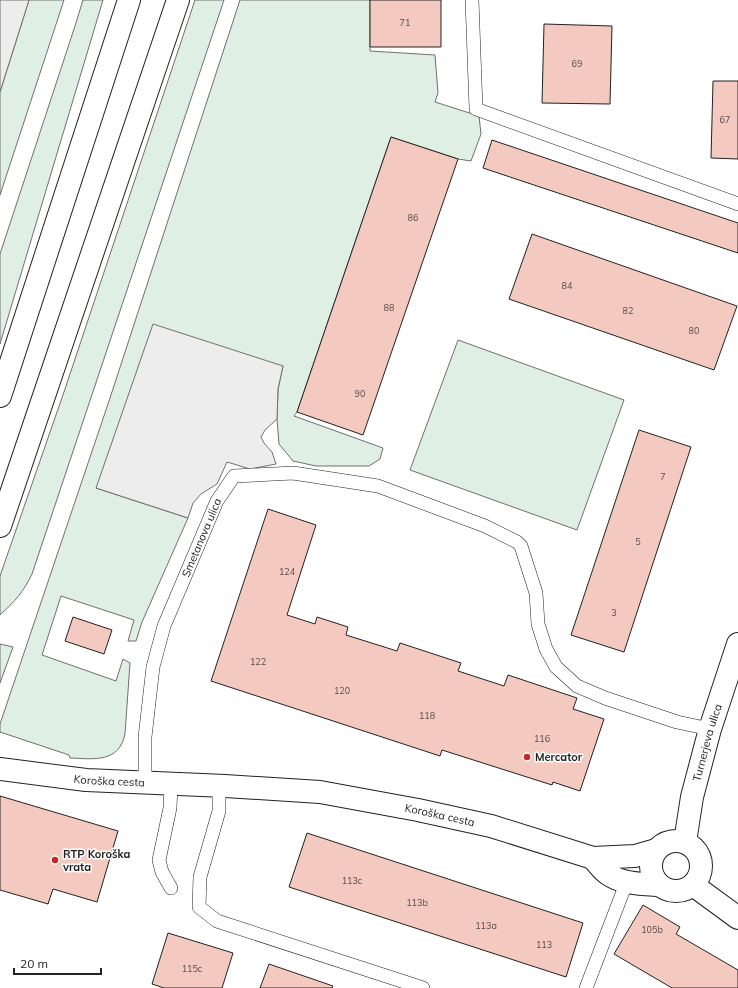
<svg xmlns="http://www.w3.org/2000/svg" width="738" height="988" font-family="Mulish,sans-serif">
<rect width="100%" height="100%" fill="#fff"/>
<path fill="#e0efe3" stroke="#6f6f6f" d="M 29,0 L 64,0 L 0,195 L 0,92 Z
M 83,0 L 103,0 L 0,344 L 0,254 L 75,26 Z
M 195,0 L 224,0 L 32,574 C 22,594 16,600 0,615 L 0,576 L 65,389 Z
M 240,0 L 370,0 L 370,51 L 435,55 L 438,93 L 435,102 L 479,116 L 481,134 L 471,161 L 458,159 L 391,137 L 297,412 L 294,416 L 383,448 L 380,459 L 369,466 L 316,466 L 293,461 L 279,444 L 277,419 L 278,389 L 283,366 L 96,488 L 188,518 L 142,622 L 136,641 L 128,641 L 134,620 L 61,596 L 42,655 L 116,681 L 123,659 L 130,663 L 125,734 C 119,763 94,759 70,758 L 69,755 L 0,732 L 0,724 L 110,398 Z
M 458,340 L 624,400 L 577,530 L 410,470 Z
M 0,644 L 13,647 L 0,683 Z"/>
<path fill="#ededed" stroke="#6f6f6f" d="M 0,0 L 29,0 L 0,92 Z
M 153,324 L 283,366 L 278,389 L 277,419 L 265,430 L 261,437 L 264,443 L 272,452 L 276,464 L 250,469 L 227,462 L 217,484 L 201,494 L 193,503 L 188,518 L 96,488 Z"/>
<path fill="#f3c9c0" stroke="#222" d="M 370,0 L 441,0 L 441,47 L 370,47 Z
M 544,24 L 612,26 L 610,104 L 542,103 Z
M 713,81 L 738,81 L 738,159 L 711,158 Z
M 391,137 L 458,159 L 363,435 L 297,412 Z
M 492,140 L 738,223 L 738,253 L 483,168 Z
M 532,234 L 737,306 L 714,370 L 509,299 Z
M 639,430 L 691,447 L 624,652 L 571,635 Z
M 268,509 L 316,525 L 287,615 L 315,624 L 317,617 L 348,627 L 346,635 L 397,651 L 400,643 L 461,663 L 458,671 L 504,686 L 508,675 L 577,698 L 573,709 L 604,719 L 580,791 L 553,782 L 552,785 L 442,750 L 440,756 L 211,681 Z
M 73,617 L 112,630 L 104,654 L 65,641 Z
M 0,796 L 118,831 L 97,902 L 53,889 L 48,904 L 0,890 Z
M 307,833 L 583,923 L 566,977 L 289,887 Z
M 643,905 L 680,927 L 676,934 L 738,970 L 738,988 L 672,988 L 614,954 Z
M 168,933 L 233,953 L 222,988 L 164,988 L 152,984 Z
M 269,964 L 333,986 L 332,988 L 260,988 Z"/>
<g fill="none" stroke-linecap="round" stroke-linejoin="round">
<g stroke="#222" stroke-width="14">
<g id="service">
<path d="M 472,0 L 476,109 L 738,204"/>
<path id="s1" d="M 145,782 L 145,737 L 153,667 L 164,626 L 217,501 L 234,476 L 293,473 L 378,486 L 485,526 L 517,542 L 521,546 L 536,593 L 538,624 L 546,649 L 556,667 L 577,686 L 605,698 L 677,722 L 710,729"/>
<path d="M 171,784 L 170,808 L 159,860 L 162,872 L 171,888"/>
<path d="M 219,786 L 219,811 L 200,877 L 199,907 L 217,921 L 423,988"/>
<path d="M 586,988 L 627,881"/>
</g>
</g>
<g stroke="#222" stroke-width="24">
<g id="minor">
<path id="s2" d="M 0,769 L 86,780 L 225,786 L 320,792 L 418,810 L 491,826 L 593,858 L 635,856 L 656,850"/>
<circle cx="676" cy="866" r="25"/>
<path id="s3" d="M 685,842 L 692,797 L 710,729 L 738,644"/>
<path d="M 593,858 C 597,863 602,870 608,874 C 622,884 642,884 659,885"/>
<path d="M 693,885 L 738,918"/>
</g>
</g>
<g stroke="#222" stroke-width="24">
<path id="primary" d="M 0,396 L 129,0
M 0,526 L 178,0"/>
</g>
<use href="#service" stroke="#fff" stroke-width="13"/>
<use href="#minor" stroke="#fff" stroke-width="22"/>
<use href="#primary" stroke="#fff" stroke-width="22"/>
</g>
<g fill="#c62828" stroke="#fff" stroke-width="1.5">
<circle cx="527" cy="757" r="4"/>
<circle cx="55" cy="860" r="4"/>
</g>
<g text-anchor="middle" stroke-width="3" stroke-linejoin="round" paint-order="stroke">
<g font-size="9" fill="#564c4a">
<text x="405" y="26">71</text>
<text x="577" y="67">69</text>
<text x="725" y="123">67</text>
<text x="413" y="221">86</text>
<text x="567" y="289">84</text>
<text x="389" y="311">88</text>
<text x="628" y="314">82</text>
<text x="694" y="334">80</text>
<text x="360" y="397">90</text>
<text x="663" y="480">7</text>
<text x="638" y="545">5</text>
<text x="287" y="575">124</text>
<text x="614" y="616">3</text>
<text x="258" y="665">122</text>
<text x="342" y="694">120</text>
<text x="427" y="719">118</text>
<text x="542" y="742">116</text>
<text x="352" y="884">113c</text>
<text x="417" y="906">113b</text>
<text x="486" y="929">113a</text>
<text x="652" y="933">105b</text>
<text x="544" y="948">113</text>
<text x="192" y="972">115c</text>
</g>
<g font-size="11" fill="#222" stroke="#fff">
<text dy="4" stroke="none"><textPath href="#s1" startOffset="254">Smetanova ulica</textPath></text>
<text dy="4" stroke="none"><textPath href="#s3" startOffset="102">Turnerjeva ulica</textPath></text>
<text dy="4" stroke="none"><textPath href="#s2" startOffset="110">Koroška cesta</textPath></text>
<text dy="4" stroke="none"><textPath href="#s2" startOffset="443">Koroška cesta</textPath></text>
</g>
<g font-size="11" font-weight="bold" fill="#222" stroke="#fff" text-anchor="start">
<text x="535" y="761">Mercator</text>
<text x="63" y="858">RTP Koroška<tspan x="63" dy="13">vrata</tspan></text>
</g>
</g>
<path d="M14 968v6h87v-6" fill="none" stroke="#222222" stroke-width="2"/>
<text x="20" y="968" font-size="12" fill="#222222" stroke="#ffffff" stroke-width="3" paint-order="stroke">20 m</text>
</svg>
